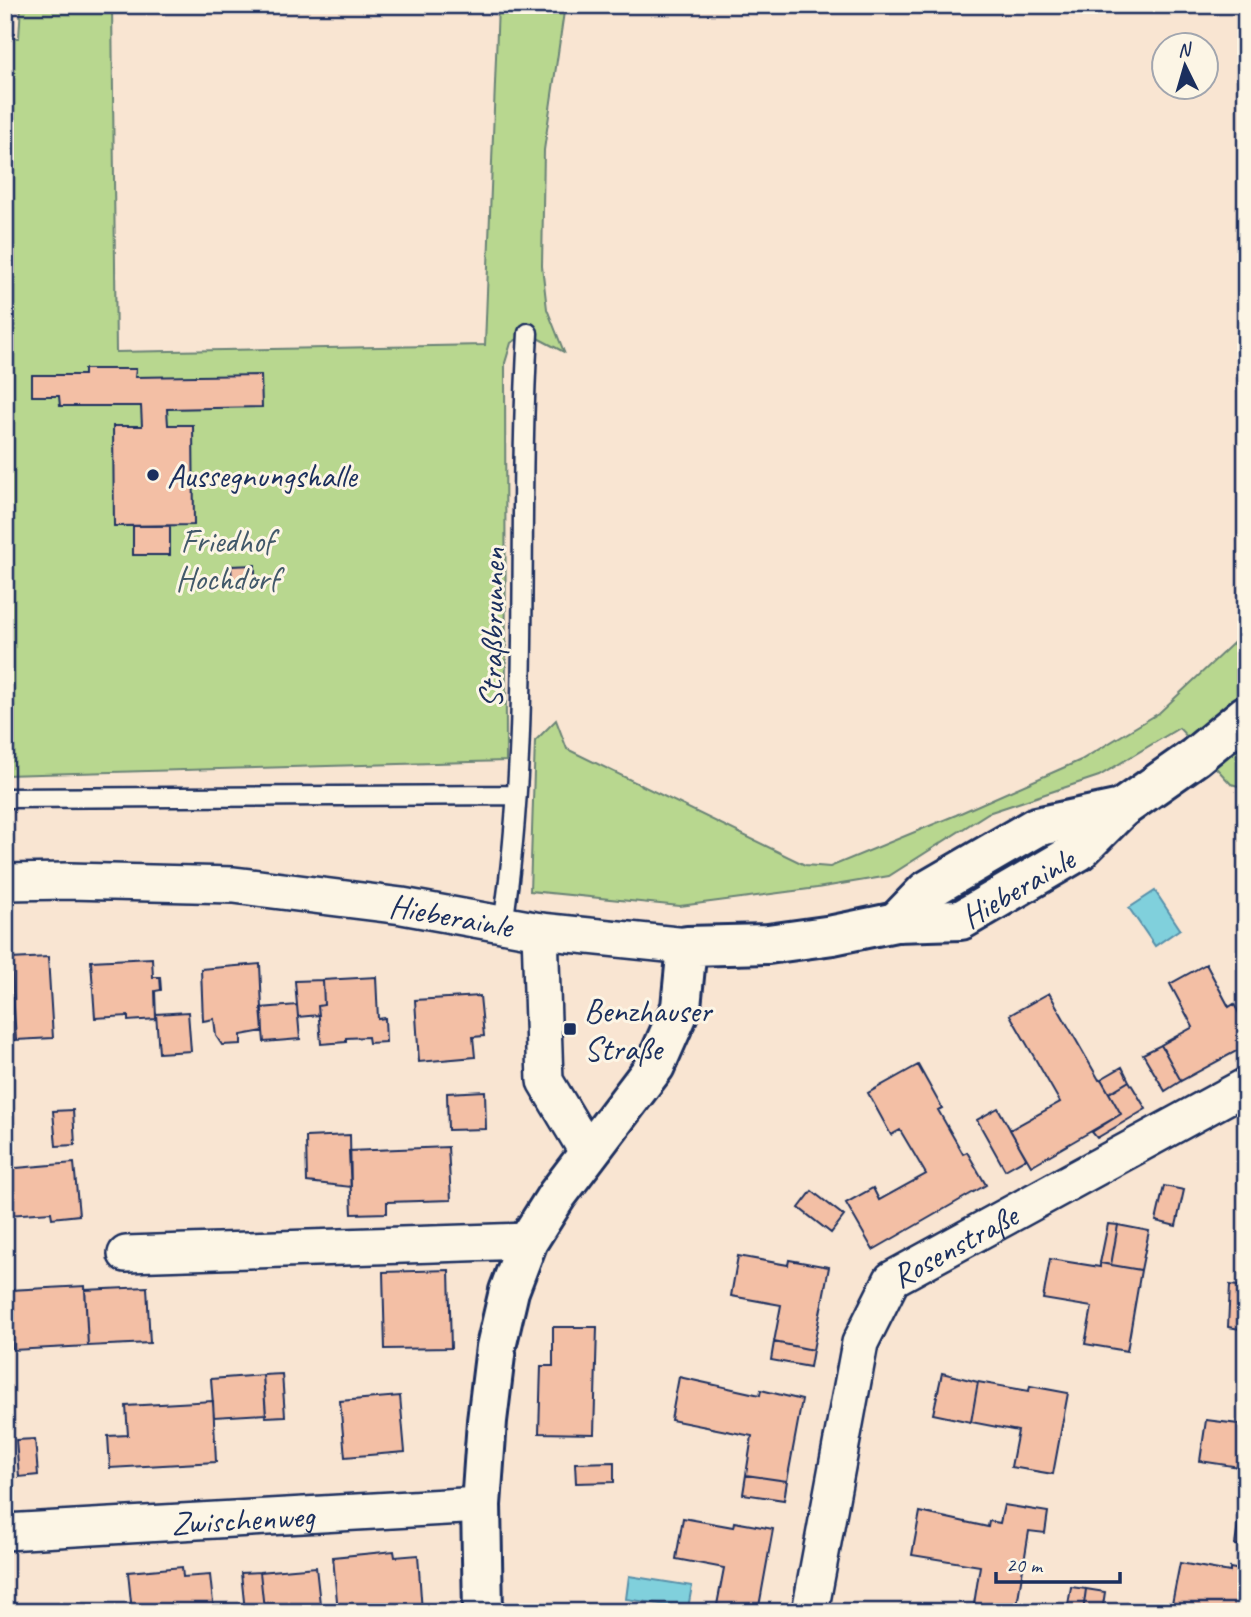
<svg xmlns="http://www.w3.org/2000/svg" width="1251" height="1617" font-family="Caveat,sans-serif">
<rect width="100%" height="100%" fill="#f9e5d2"/>
<filter id="ink" filterUnits="userSpaceOnUse"><feTurbulence type="fractalNoise" baseFrequency=".0143" numOctaves="2"/><feDisplacementMap in="SourceGraphic" scale="14" xChannelSelector="R" yChannelSelector="G"/><feConvolveMatrix kernelMatrix="1 2 1 2 8 2 1 2 1" color-interpolation-filters="sRGB"/></filter>
<g filter="url(#ink)">
<path fill="#b8d78f" stroke="#6a8376" stroke-width="2" d="M 21,5 L 112,5 L 116,352 L 485,345 L 498,5 L 565,5 L 544,150 L 542,266 L 547,309 L 564,352 L 528,333 L 511,343 L 505,363 L 506,761 L 5,775 L 5,38 L 19,38 Z
M 1246,631 L 1246,788 L 1231,784 L 1179,728 L 1099,776 L 988,813 L 889,876 L 817,888 L 680,906 L 530,891 L 535,741 L 556,720 L 567,749 L 805,865 L 830,867 L 956,815 L 1081,760 L 1159,713 Z"/>
<path fill="#80d0dc" stroke="#5890aa" stroke-width="2" d="M 1155,891 L 1180,929 L 1155,946 L 1129,908 Z
M 629,1576 L 692,1586 L 688,1608 L 626,1599 Z"/>
<path fill="#f3bfa5" stroke="#1b2f5e" stroke-width="2" d="M 84,369 L 136,369 L 135,377 L 261,375 L 262,407 L 167,409 L 168,425 L 193,425 L 194,525 L 114,526 L 113,426 L 142,426 L 141,406 L 60,406 L 59,396 L 32,396 L 32,375 L 84,375 Z
M 133,526 L 170,526 L 170,555 L 133,555 Z
M 255,565 L 255,580 L 232,581 L 231,566 Z
M 48,957 L 53,1038 L 16,1040 L 11,959 Z
M 152,958 L 153,977 L 160,977 L 161,990 L 155,991 L 156,1019 L 128,1021 L 128,1016 L 95,1018 L 91,961 Z
M 11,959 L 16,1040 L 5,1041 L 5,960 Z
M 260,964 L 263,1031 L 241,1035 L 241,1044 L 222,1045 L 216,1036 L 214,1019 L 203,1021 L 201,969 Z
M 1206,964 L 1229,1007 L 1234,1004 L 1246,1026 L 1246,1046 L 1181,1081 L 1161,1045 L 1193,1027 L 1170,984 Z
M 376,977 L 378,1019 L 385,1018 L 386,1042 L 369,1043 L 368,1037 L 346,1038 L 346,1042 L 321,1044 L 318,1006 L 324,1005 L 323,980 Z
M 323,980 L 324,1005 L 318,1006 L 319,1015 L 298,1017 L 295,981 Z
M 1049,993 L 1099,1080 L 1101,1079 L 1121,1114 L 1031,1166 L 1010,1130 L 1060,1102 L 1010,1015 Z
M 480,996 L 484,1036 L 473,1037 L 475,1057 L 419,1062 L 415,1000 Z
M 297,1005 L 300,1039 L 264,1042 L 261,1008 Z
M 188,1012 L 191,1051 L 159,1053 L 156,1014 Z
M 1161,1045 L 1181,1081 L 1165,1091 L 1143,1054 Z
M 918,1065 L 942,1108 L 938,1110 L 963,1154 L 967,1152 L 986,1185 L 873,1250 L 846,1203 L 873,1188 L 879,1200 L 926,1174 L 900,1130 L 891,1135 L 868,1093 Z
M 1122,1067 L 1129,1081 L 1109,1093 L 1101,1079 Z
M 1129,1081 L 1146,1109 L 1097,1138 L 1092,1132 L 1121,1114 L 1109,1093 Z
M 485,1091 L 486,1129 L 448,1130 L 447,1093 Z
M 998,1108 L 1026,1158 L 1005,1170 L 977,1120 Z
M 73,1110 L 75,1145 L 56,1146 L 53,1111 Z
M 350,1135 L 351,1187 L 307,1182 L 306,1137 Z
M 448,1147 L 451,1200 L 387,1202 L 387,1213 L 352,1214 L 349,1151 Z
M 74,1163 L 79,1215 L 52,1218 L 51,1212 L 7,1215 L 5,1209 L 5,1169 Z
M 1164,1186 L 1184,1190 L 1176,1226 L 1156,1221 Z
M 812,1191 L 844,1216 L 831,1233 L 799,1208 Z
M 1108,1224 L 1118,1225 L 1111,1265 L 1100,1263 Z
M 1118,1225 L 1149,1231 L 1141,1270 L 1111,1265 Z
M 738,1256 L 788,1265 L 789,1260 L 829,1267 L 813,1350 L 774,1342 L 781,1305 L 731,1296 Z
M 1050,1259 L 1100,1267 L 1100,1263 L 1141,1270 L 1127,1351 L 1085,1344 L 1092,1307 L 1043,1299 Z
M 449,1270 L 451,1348 L 385,1349 L 383,1272 Z
M 1230,1285 L 1246,1287 L 1246,1330 L 1228,1327 Z
M 85,1286 L 88,1346 L 13,1350 L 10,1290 Z
M 147,1287 L 150,1343 L 88,1346 L 85,1290 Z
M 553,1327 L 597,1327 L 594,1434 L 539,1433 L 541,1366 L 553,1366 Z
M 774,1342 L 813,1350 L 810,1367 L 771,1360 Z
M 942,1373 L 978,1382 L 971,1422 L 933,1414 Z
M 282,1374 L 285,1416 L 266,1417 L 263,1375 Z
M 263,1375 L 266,1414 L 214,1417 L 211,1379 Z
M 679,1377 L 760,1395 L 761,1390 L 802,1400 L 787,1481 L 746,1475 L 752,1436 L 671,1420 Z
M 978,1382 L 1029,1391 L 1030,1386 L 1068,1393 L 1053,1474 L 1011,1467 L 1018,1431 L 971,1422 Z
M 400,1396 L 405,1452 L 345,1457 L 340,1401 Z
M 213,1401 L 216,1462 L 110,1468 L 108,1436 L 128,1435 L 126,1406 Z
M 1206,1420 L 1246,1425 L 1246,1468 L 1200,1461 Z
M 35,1439 L 38,1475 L 19,1477 L 16,1440 Z
M 614,1462 L 614,1482 L 576,1483 L 575,1463 Z
M 746,1475 L 787,1481 L 784,1500 L 743,1494 Z
M 1004,1505 L 1048,1512 L 1045,1533 L 1029,1531 L 1016,1611 L 974,1604 L 980,1566 L 912,1555 L 920,1512 L 988,1527 L 989,1521 L 1000,1523 Z
M 1243,1506 L 1246,1507 L 1246,1525 L 1241,1525 Z
M 683,1518 L 733,1527 L 734,1522 L 773,1529 L 758,1612 L 717,1605 L 724,1568 L 676,1559 Z
M 1238,1524 L 1246,1525 L 1246,1546 L 1235,1545 Z
M 394,1551 L 395,1557 L 418,1555 L 422,1612 L 338,1612 L 333,1557 Z
M 1180,1563 L 1230,1572 L 1230,1568 L 1246,1571 L 1246,1612 L 1214,1612 L 1172,1604 Z
M 182,1567 L 183,1577 L 210,1575 L 214,1612 L 132,1612 L 128,1572 Z
M 316,1567 L 320,1604 L 264,1609 L 260,1572 Z
M 260,1572 L 264,1609 L 245,1611 L 241,1573 Z
M 1071,1587 L 1086,1589 L 1083,1612 L 1067,1611 Z
M 1086,1589 L 1105,1592 L 1102,1612 L 1083,1612 Z
M 717,1605 L 756,1612 L 716,1612 Z"/>
<g fill="none" stroke-linecap="round" stroke-linejoin="round">
<g stroke="#1b2f5e" stroke-width="23">
<path id="lane" d="M 5,798 L 515,795
M 503,924 C 533,729 516,529 528,333"/>
</g>
<g stroke="#1b2f5e" stroke-width="40">
<g id="street">
<path id="s1" d="M 5,882 L 69,881 L 234,885 L 402,906 L 540,931 L 687,946"/>
<path d="M 540,931 L 545,1081 L 588,1153"/>
<path d="M 126,1254 L 528,1241"/>
<path id="s2" d="M 5,1532 L 481,1505"/>
<path id="s3" d="M 810,1612 L 860,1343 L 892,1279 L 1246,1086"/>
</g>
</g>
<g stroke="#1b2f5e" stroke-width="44">
<g id="secondary">
<path d="M 896,922 L 926,891 L 1036,827 L 1121,809"/>
<path id="s4" d="M 483,1612 L 481,1505 L 487,1421 L 496,1347 L 509,1291 L 528,1241 L 557,1195 L 655,1066 L 681,1007 L 687,946 L 768,944 L 833,935 L 896,922 L 961,920 L 1079,851 L 1121,809 L 1195,757 L 1246,715"/>
</g>
</g>
<use href="#lane" stroke="#fcf5e5" stroke-width="18"/>
<use href="#street" stroke="#fcf5e5" stroke-width="35"/>
<use href="#secondary" stroke="#fcf5e5" stroke-width="38"/>
</g>
</g>
<g fill="#1b2f5e" stroke="#fcf5e5" stroke-width="2.5">
<circle cx="153" cy="475" r="7"/>
<rect x="563" y="1022" width="14" height="14" rx="3.5"/>
</g>
<g text-anchor="middle" stroke-width="6" stroke-linejoin="round" paint-order="stroke">
<g font-size="33" fill="#1b2f5e" stroke="#fcf5e5" text-anchor="start">
<text x="167" y="487">Aussegnungshalle</text>
<text x="584" y="1022">Benzhauser<tspan x="584" dy="38">Straße</tspan></text>
</g>
<g font-size="33" fill="#42596a" stroke="#fcf5e5">
<text x="227" y="552">Friedhof<tspan x="227" dy="38">Hochdorf</tspan></text>
</g>
<g font-size="33" fill="#1b2f5e" stroke="#fcf5e5">
<text transform="translate(491 628) rotate(-89)" y="12">Straßbrunnen</text>
<text dy="12" stroke="none"><textPath href="#s4" startOffset="1060">Hieberainle</textPath></text>
<text dy="12" stroke="none"><textPath href="#s1" startOffset="448">Hieberainle</textPath></text>
<text dy="12" stroke="none"><textPath href="#s3" startOffset="416">Rosenstraße</textPath></text>
<text dy="12" stroke="none"><textPath href="#s2" startOffset="238">Zwischenweg</textPath></text>
</g>
</g>
<rect width="1251" height="1617" fill="none" stroke="#fcf5e5" stroke-width="28"/>
<rect x="14" y="14" width="1223" height="1589" fill="none" stroke="#1b2f5e" stroke-width="2.5" filter="url(#ink)"/>
<g transform="translate(1185 66) rotate(355)"><circle r="33" fill="#fcf5e5" stroke="#a2a6af" stroke-width="2"/>
<path d="M0-5L12 26L0 18L-12 26Z" fill="#1b2f5e"/>
<text y="-10" font-size="19" font-weight="bold" text-anchor="middle" fill="#1b2f5e">N</text>
</g>
<path d="M996 1572v10h124v-10" fill="none" stroke="#1b2f5e" stroke-width="3.5"/>
<text x="1006" y="1572" font-size="21" fill="#1b2f5e" stroke="#fcf5e5" stroke-width="5" paint-order="stroke">20 m</text>
</svg>
